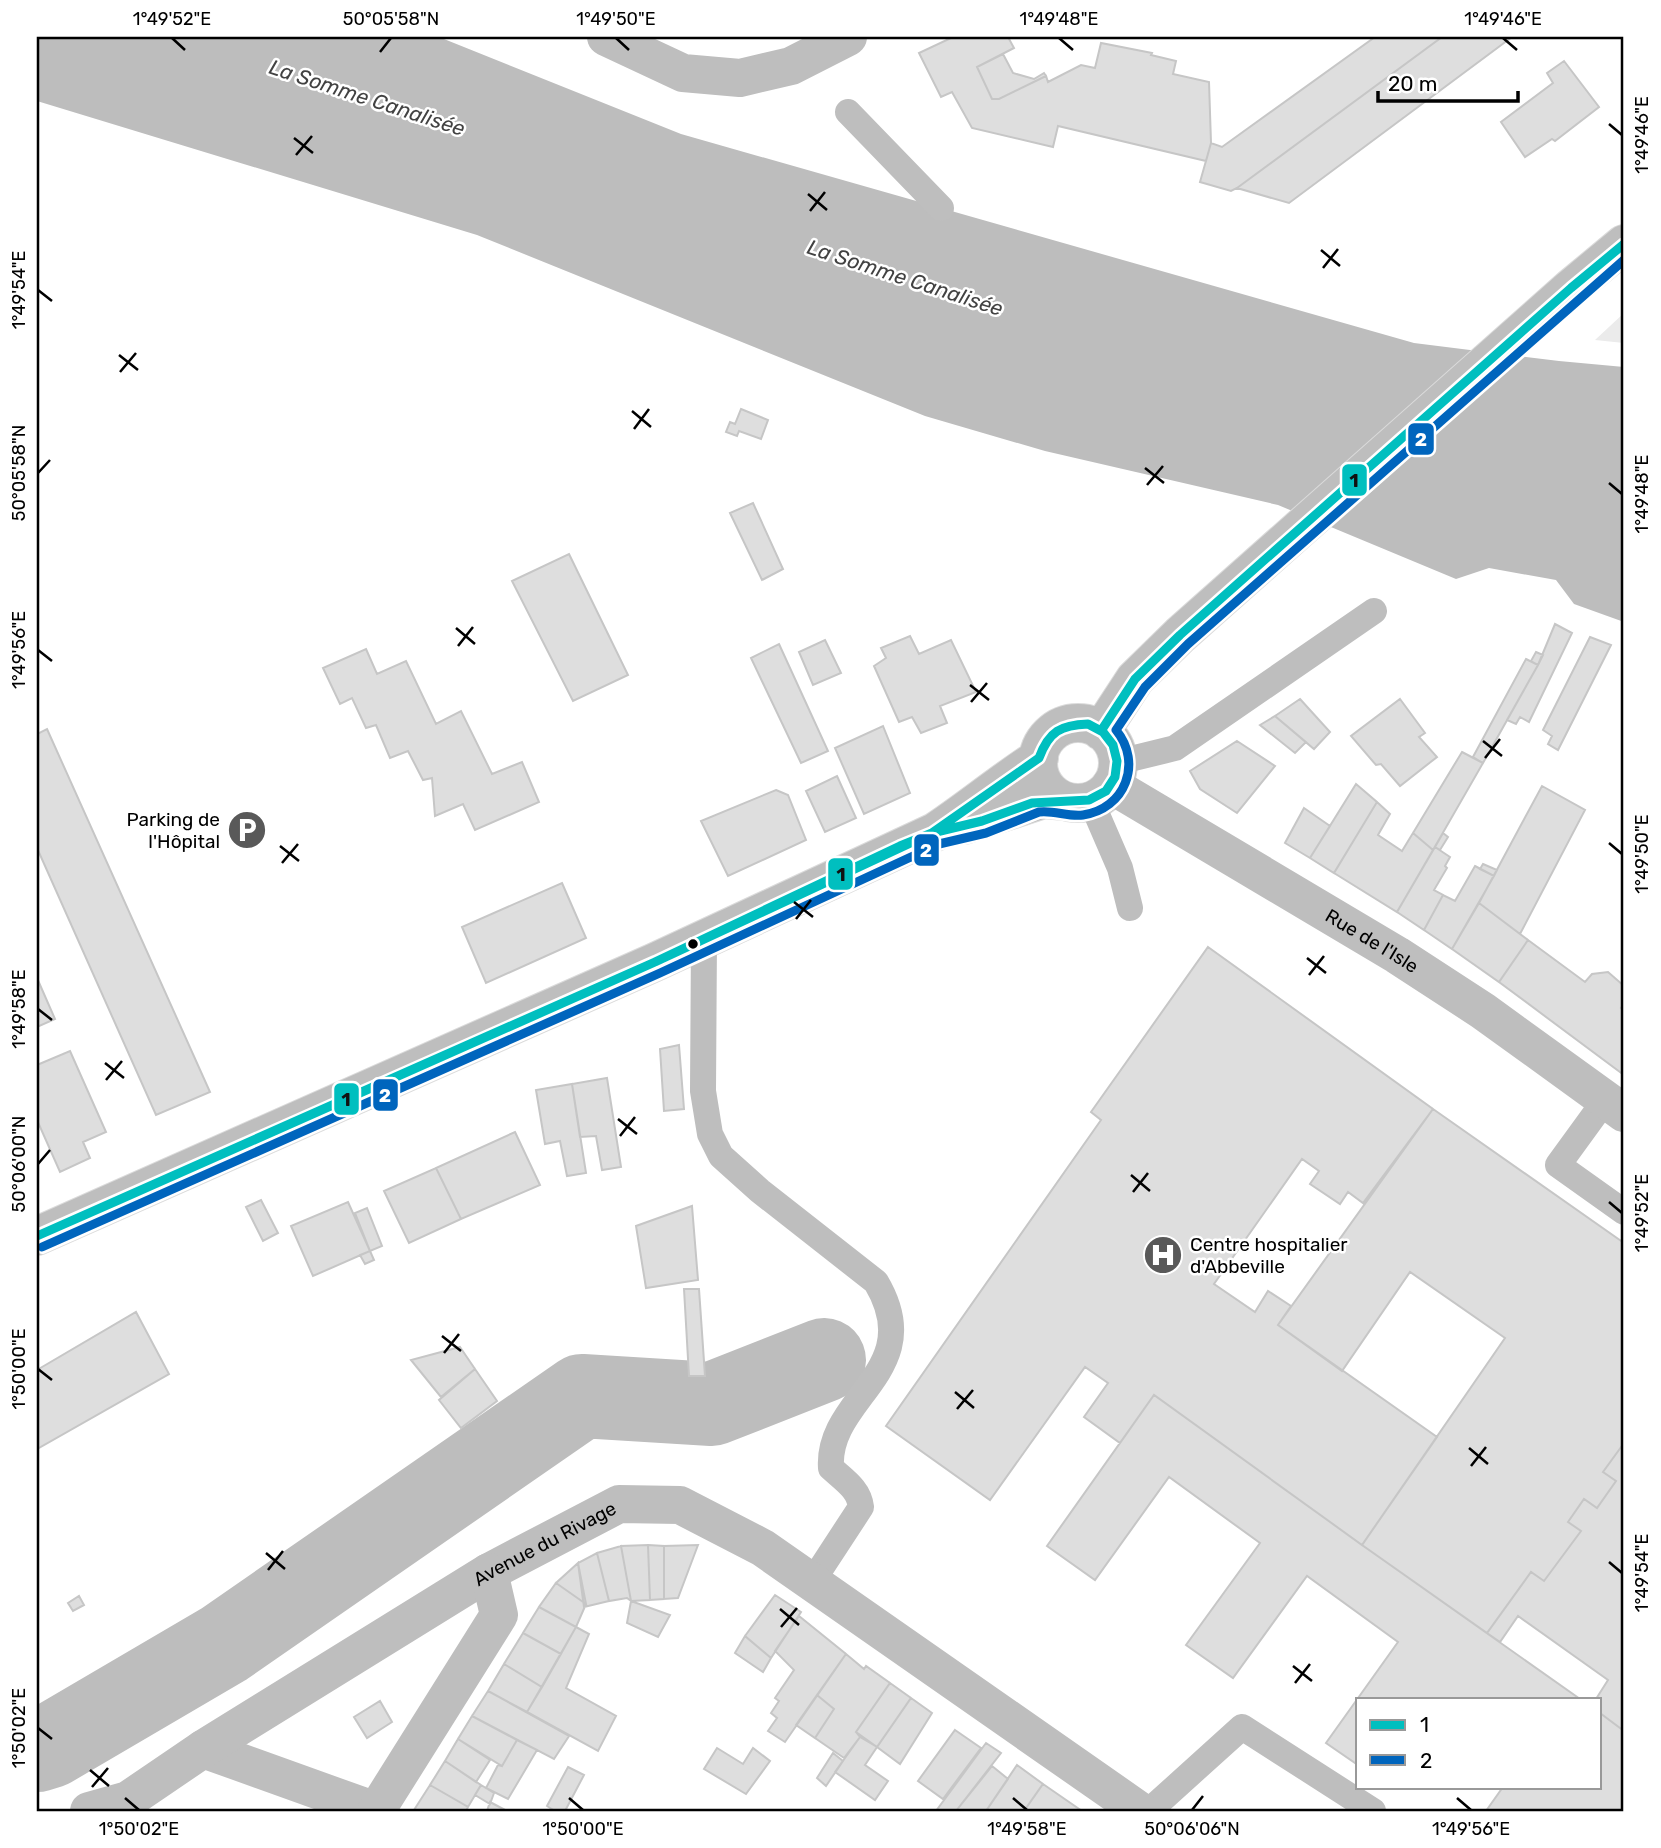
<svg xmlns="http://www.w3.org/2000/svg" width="1661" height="1848" font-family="Rubik,sans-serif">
<rect width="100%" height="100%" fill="#fff"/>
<path fill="#ebebeb" d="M 1624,313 L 1624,343 L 1595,340 Z"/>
<path fill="#bdbdbd" d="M 37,37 L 439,37 L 681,134 L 1414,343 L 1559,361 L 1624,367 L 1624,622 L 1574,604 L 1556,580 L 1489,568 L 1456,579 L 1278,505 L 1045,451 L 925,416 L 477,235 L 37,101 Z"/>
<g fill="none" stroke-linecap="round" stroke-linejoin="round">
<path stroke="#bdbdbd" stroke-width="84" d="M 37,1750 L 50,1746 L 224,1644 L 582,1396 L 712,1404 L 824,1360"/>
</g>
<path fill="#dedede" stroke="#c6c6c6" stroke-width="2" d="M 953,37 L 1008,37 L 1014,48 L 977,67 L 992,99 L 999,99 L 1046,76 L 1048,82 L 1081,65 L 1095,68 L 1101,43 L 1152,53 L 1151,55 L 1176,61 L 1173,74 L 1209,82 L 1211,143 L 1206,161 L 1058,126 L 1053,147 L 972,128 L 952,92 L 941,97 L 919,53 Z
M 1375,37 L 1442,37 L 1237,188 L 1231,191 L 1200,182 L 1211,143 L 1222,147 Z
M 1442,37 L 1512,37 L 1289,203 L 1237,188 Z
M 1003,54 L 1013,73 L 1034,79 L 1044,73 L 1046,76 L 999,99 L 992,99 L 977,67 Z
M 1564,61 L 1599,107 L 1555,141 L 1552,139 L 1525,157 L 1501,122 L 1553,83 L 1547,73 Z
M 741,409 L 768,420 L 761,439 L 739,431 L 737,436 L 726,432 L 730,422 L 735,424 Z
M 753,503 L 783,569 L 762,580 L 730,513 Z
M 569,554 L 628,675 L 573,701 L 512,581 Z
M 1555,624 L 1572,633 L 1529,722 L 1520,717 L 1516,724 L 1507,720 L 1538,665 Z
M 910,636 L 919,654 L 951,640 L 976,692 L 940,706 L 947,723 L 921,733 L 912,717 L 899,722 L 874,666 L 886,658 L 881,648 Z
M 1590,637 L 1611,645 L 1558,750 L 1548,744 L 1552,736 L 1543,730 Z
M 825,640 L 841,673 L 813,685 L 799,652 Z
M 779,644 L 828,751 L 801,763 L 751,658 Z
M 366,649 L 377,674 L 406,661 L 436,724 L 461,711 L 492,774 L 522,762 L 539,802 L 475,830 L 463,804 L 435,816 L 432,778 L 423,780 L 408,751 L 390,758 L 376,725 L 366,728 L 352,698 L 340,704 L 323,668 Z
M 1536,652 L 1543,655 L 1538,665 L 1531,661 Z
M 1526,659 L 1538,665 L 1483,763 L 1473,757 Z
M 1300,699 L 1330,732 L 1314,749 L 1275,716 Z
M 1400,699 L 1425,733 L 1419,737 L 1437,757 L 1400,786 L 1381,764 L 1376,765 L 1351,736 Z
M 1275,716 L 1306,742 L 1295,753 L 1260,725 Z
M 883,726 L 910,793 L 864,814 L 835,748 Z
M 47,729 L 210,1092 L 156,1115 L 37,848 L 37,734 Z
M 1237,741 L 1275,766 L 1237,813 L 1200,789 L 1190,771 Z
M 1462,752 L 1483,763 L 1433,850 L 1413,833 Z
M 837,776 L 856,818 L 825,832 L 806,791 Z
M 1356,784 L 1377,802 L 1334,873 L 1310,858 Z
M 1542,786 L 1585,810 L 1520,934 L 1479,903 Z
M 776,790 L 788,795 L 806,840 L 728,876 L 701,821 Z
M 1377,802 L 1390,814 L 1378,835 L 1402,851 L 1413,833 L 1433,850 L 1397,912 L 1334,873 Z
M 1304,808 L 1330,826 L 1310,858 L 1285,843 Z
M 1443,833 L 1448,837 L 1440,850 L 1435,847 Z
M 1435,847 L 1450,857 L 1445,866 L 1447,868 L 1434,890 L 1443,895 L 1424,930 L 1397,912 Z
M 1483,864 L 1497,870 L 1494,876 L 1480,869 Z
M 1475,866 L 1494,876 L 1452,949 L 1424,930 L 1443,895 L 1455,901 Z
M 562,883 L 586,938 L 486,983 L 462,927 Z
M 1479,903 L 1528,940 L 1499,982 L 1452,949 Z
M 1528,940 L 1585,982 L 1592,974 L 1608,972 L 1624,986 L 1624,1004 L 1621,1008 L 1624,1011 L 1624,1075 L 1499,982 Z
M 1208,947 L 1433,1109 L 1363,1203 L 1348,1192 L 1340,1204 L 1310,1184 L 1319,1171 L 1302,1159 L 1214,1284 L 1255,1312 L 1268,1291 L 1291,1306 L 1278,1325 L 1437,1437 L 1362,1545 L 1154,1395 L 1120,1443 L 1084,1417 L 1108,1383 L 1085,1367 L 990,1500 L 886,1426 L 1101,1120 L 1091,1112 Z
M 37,978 L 55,1019 L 37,1027 Z
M 679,1045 L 684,1109 L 664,1111 L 660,1049 Z
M 70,1051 L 106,1132 L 83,1142 L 90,1158 L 60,1172 L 37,1120 L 37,1065 Z
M 607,1078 L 621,1167 L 602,1170 L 596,1136 L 580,1137 L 572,1084 Z
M 572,1084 L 586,1173 L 567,1176 L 560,1141 L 545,1144 L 536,1090 Z
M 1433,1109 L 1624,1243 L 1624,1443 L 1603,1472 L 1616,1481 L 1597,1508 L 1584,1499 L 1568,1522 L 1581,1531 L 1544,1581 L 1531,1572 L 1487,1633 L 1362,1545 L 1505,1338 L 1410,1272 L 1342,1371 L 1278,1325 Z
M 515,1132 L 540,1185 L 461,1219 L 436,1168 Z
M 436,1168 L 461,1219 L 409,1243 L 384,1191 Z
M 261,1200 L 278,1233 L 263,1241 L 246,1207 Z
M 348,1202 L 370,1251 L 313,1276 L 291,1226 Z
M 692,1206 L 698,1280 L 646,1288 L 636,1226 Z
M 367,1208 L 382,1246 L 370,1251 L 355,1213 Z
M 370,1251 L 374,1260 L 365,1264 L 360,1255 Z
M 684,1289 L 699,1289 L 705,1376 L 689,1376 Z
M 136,1312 L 169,1374 L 37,1449 L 37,1370 Z
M 460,1347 L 475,1369 L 441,1397 L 411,1360 Z
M 475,1369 L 497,1401 L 461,1428 L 439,1400 Z
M 1154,1395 L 1362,1545 L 1580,1699 L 1358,1699 L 1358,1765 L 1326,1743 L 1398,1642 L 1307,1576 L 1233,1678 L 1186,1645 L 1260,1543 L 1169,1477 L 1095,1580 L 1047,1546 Z
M 1624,1443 L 1624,1731 L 1600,1713 L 1600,1699 L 1596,1699 L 1608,1680 L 1518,1616 L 1500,1642 L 1487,1633 L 1531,1572 L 1544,1581 L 1581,1531 L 1568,1522 L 1584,1499 L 1597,1508 L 1616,1481 L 1603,1472 Z
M 648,1545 L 664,1546 L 664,1599 L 650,1600 Z
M 648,1545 L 650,1600 L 631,1601 L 621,1546 Z
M 698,1545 L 678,1598 L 664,1599 L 664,1546 Z
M 621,1546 L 631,1601 L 627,1598 L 609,1601 L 597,1553 Z
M 597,1553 L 609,1601 L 584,1607 L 578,1563 Z
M 578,1563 L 586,1604 L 556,1583 Z
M 556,1583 L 586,1604 L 576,1627 L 539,1607 Z
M 775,1595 L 801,1612 L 771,1658 L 745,1636 Z
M 79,1596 L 84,1605 L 73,1611 L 68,1603 Z
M 631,1601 L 670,1615 L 658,1637 L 627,1623 Z
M 539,1607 L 576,1627 L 561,1654 L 523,1633 Z
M 799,1616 L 846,1654 L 785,1742 L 768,1731 L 777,1718 L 771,1713 L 779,1701 L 775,1698 L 794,1670 L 775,1651 Z
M 576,1627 L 589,1634 L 566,1688 L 616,1716 L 598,1751 L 527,1712 Z
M 523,1633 L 561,1654 L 542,1687 L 504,1664 Z
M 745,1636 L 771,1658 L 763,1672 L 735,1653 Z
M 846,1654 L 864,1669 L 866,1666 L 890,1683 L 856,1732 L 860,1737 L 844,1758 L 815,1738 L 834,1709 L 817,1695 Z
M 504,1664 L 542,1687 L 527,1712 L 488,1691 Z
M 890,1683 L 911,1698 L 877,1747 L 856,1732 Z
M 488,1691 L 569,1736 L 554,1759 L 472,1716 Z
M 817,1695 L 834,1709 L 815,1738 L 796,1725 Z
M 911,1698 L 932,1713 L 900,1764 L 877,1747 Z
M 380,1701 L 392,1722 L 367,1738 L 354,1717 Z
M 1600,1713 L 1624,1731 L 1624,1811 L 1486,1811 L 1503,1787 L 1600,1787 Z
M 472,1716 L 517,1740 L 502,1766 L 458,1739 Z
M 955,1730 L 981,1748 L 943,1799 L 918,1781 Z
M 860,1737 L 877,1747 L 865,1765 L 888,1781 L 875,1800 L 835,1772 Z
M 458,1739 L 490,1760 L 476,1782 L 445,1761 Z
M 517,1740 L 537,1750 L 508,1799 L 486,1788 L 498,1765 L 502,1766 Z
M 986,1743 L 1001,1753 L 956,1811 L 936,1811 Z
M 717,1748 L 743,1764 L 753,1748 L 770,1761 L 746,1794 L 704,1769 Z
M 833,1753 L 843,1761 L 826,1786 L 817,1778 Z
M 445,1761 L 481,1785 L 468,1807 L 430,1785 Z
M 1017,1765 L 1043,1784 L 1024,1811 L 986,1811 Z
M 992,1766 L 1008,1779 L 986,1811 L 956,1811 Z
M 568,1767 L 584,1775 L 565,1811 L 555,1811 L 547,1806 Z
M 1043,1784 L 1082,1811 L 1024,1811 Z
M 430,1785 L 468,1807 L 466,1811 L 414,1810 Z
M 481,1785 L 494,1793 L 490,1804 L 475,1795 Z
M 490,1802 L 507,1811 L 487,1811 Z"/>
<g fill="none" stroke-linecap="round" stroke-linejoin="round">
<g stroke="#dbdbdb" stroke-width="40">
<path id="primary" d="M1038 763a40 40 0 1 1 80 0a40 40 0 1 1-80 0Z
M 1101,731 L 1135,679 L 1180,635 L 1571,288 L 1624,244
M 964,825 L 1044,799 L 1065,801
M 37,1236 L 655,962 L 935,832 C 971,808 1003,781 1039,758"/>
</g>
<path stroke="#bebebe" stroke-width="26" d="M 848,112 L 941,208
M 1118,762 L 1175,748 L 1374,611
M 1091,801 L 1120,868 L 1130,908
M 704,938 L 703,1091 L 710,1134 L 721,1156 L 760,1191 L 876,1282 C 929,1371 826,1397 831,1468 C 844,1480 859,1489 861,1507 L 812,1582
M 1606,1099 L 1558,1165 L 1624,1212
M 1149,1811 L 1242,1727 L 1373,1811"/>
<g stroke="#bebebe" stroke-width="38">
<path d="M 606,37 L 683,73 L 740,78 L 791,66 L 848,37"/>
<path id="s1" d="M 1111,785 L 1397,955 L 1483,1011 L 1624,1113"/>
<path d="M 203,1749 L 376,1811"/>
<path id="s2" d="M 89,1811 L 128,1800 L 203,1749 L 489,1572 L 619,1504 L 680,1505 L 763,1548 L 1140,1811"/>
<path d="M 376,1811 L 499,1615 L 489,1572"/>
</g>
<use href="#primary" stroke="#bebebe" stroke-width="38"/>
<g stroke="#fff" stroke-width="14">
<path id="bus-1" d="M 1088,724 L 1103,732 L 1113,745 L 1117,761 L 1115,777 L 1106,791 L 1089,800 L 1032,803 L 982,821 L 932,833 L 1039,758 C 1049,731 1061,725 1088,724 Z
M 1101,731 L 1135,679 L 1180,635 L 1571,288 L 1624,244
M 655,962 L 119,1200 L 37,1236 Z
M 655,962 L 900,846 L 932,833
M 655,962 L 932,833"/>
</g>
<g stroke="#fff" stroke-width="14">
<path id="bus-2" d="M 42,1247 L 660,973 L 939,844 L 986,833 L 1039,812 C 1054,810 1068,817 1083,815 C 1125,809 1143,763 1116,730 L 1145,687 L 1188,644 L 1624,260"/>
</g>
<use href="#bus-1" stroke="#00bfbf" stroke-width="9"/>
<use href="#bus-2" stroke="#0065bd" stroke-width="9"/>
</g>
<path fill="none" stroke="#000" stroke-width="2.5" d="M 172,38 L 185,50M 616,38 L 629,50M 1059,38 L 1073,50M 1503,38 L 1517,50M 380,52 L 391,38M 1609,124 L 1622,135M 294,138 L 313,153M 296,155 L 312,136M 808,194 L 827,210M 810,211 L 825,192M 1321,250 L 1340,266M 1323,268 L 1338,249M 38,290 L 52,301M 119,355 L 138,370M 120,372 L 136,353M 632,411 L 651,427M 634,429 L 649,409M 1145,468 L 1164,483M 38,473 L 50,460M 1609,483 L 1622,494M 1147,485 L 1163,466M 456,628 L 475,644M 458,646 L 473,627M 38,650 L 52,661M 970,685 L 989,700M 971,702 L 987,683M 1483,741 L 1502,756M 1485,758 L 1500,739M 1609,843 L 1622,854M 280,846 L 299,861M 282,863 L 298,844M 794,902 L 813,917M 796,919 L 811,900M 1307,958 L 1326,973M 1309,975 L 1324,956M 38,1009 L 52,1020M 105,1063 L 124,1078M 106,1080 L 122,1061M 618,1119 L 637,1134M 620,1136 L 635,1117M 38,1164 L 50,1150M 1131,1175 L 1150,1191M 1133,1192 L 1148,1173M 1609,1202 L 1622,1213M 442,1336 L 461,1351M 444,1353 L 459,1334M 38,1369 L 52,1380M 955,1392 L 974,1408M 957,1409 L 973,1390M 1469,1448 L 1488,1464M 1471,1466 L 1486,1447M 266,1553 L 285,1569M 1609,1562 L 1622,1573M 268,1570 L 283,1551M 780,1609 L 799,1625M 781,1627 L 797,1608M 1293,1666 L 1312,1681M 1295,1683 L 1310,1664M 38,1728 L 52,1739M 90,1770 L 109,1786M 92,1787 L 108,1768M 125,1798 L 139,1810M 569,1798 L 583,1810M 1013,1798 L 1027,1810M 1457,1798 L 1471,1810M 1192,1810 L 1203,1796"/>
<defs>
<g id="parking-disc" transform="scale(2.0125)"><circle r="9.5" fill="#595959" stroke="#fff"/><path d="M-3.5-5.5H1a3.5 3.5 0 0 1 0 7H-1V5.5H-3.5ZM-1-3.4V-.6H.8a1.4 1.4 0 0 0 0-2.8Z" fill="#fff"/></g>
<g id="hospital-disc" transform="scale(2.0125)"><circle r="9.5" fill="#595959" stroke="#fff"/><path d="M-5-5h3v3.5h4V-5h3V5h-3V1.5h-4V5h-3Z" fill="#fff"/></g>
</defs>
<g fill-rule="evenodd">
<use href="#parking-disc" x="247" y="830"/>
<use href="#hospital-disc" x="1163" y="1255"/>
</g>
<circle fill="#000" stroke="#fff" stroke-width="2.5" cx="693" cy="944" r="6"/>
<g text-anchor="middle" stroke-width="5" stroke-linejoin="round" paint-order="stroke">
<g font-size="19" fill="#000" stroke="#fff" text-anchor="end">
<text x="220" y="826">Parking de<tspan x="220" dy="22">l'Hôpital</tspan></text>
<text x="1190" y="1251" text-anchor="start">Centre hospitalier<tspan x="1190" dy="22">d'Abbeville</tspan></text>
</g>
<g font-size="19" fill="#000" stroke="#fff">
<text dy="7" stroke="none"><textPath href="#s1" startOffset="304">Rue de l'Isle</textPath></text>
<text dy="7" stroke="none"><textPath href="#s2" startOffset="530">Avenue du Rivage</textPath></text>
</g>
<g font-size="21" font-style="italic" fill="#424242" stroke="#fff">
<text transform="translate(367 98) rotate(18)" y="7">La Somme Canalisée</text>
<text transform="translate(905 278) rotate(18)" y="7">La Somme Canalisée</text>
</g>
</g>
<g stroke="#fff" stroke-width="2.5">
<rect x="1407" y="422" width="28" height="34" rx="7" fill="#0065bd"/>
<rect x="1341" y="463" width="27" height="34" rx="7" fill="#00bfbf"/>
<rect x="913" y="833" width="27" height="34" rx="7" fill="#0065bd"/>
<rect x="827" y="857" width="27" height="34" rx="7" fill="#00bfbf"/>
<rect x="372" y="1078" width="27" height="34" rx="7" fill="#0065bd"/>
<rect x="333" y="1082" width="27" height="34" rx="7" fill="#00bfbf"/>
</g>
<g font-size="19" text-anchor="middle" font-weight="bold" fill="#fff">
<text x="1421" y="446">2</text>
<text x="926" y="857">2</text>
<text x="385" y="1102">2</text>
</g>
<g font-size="19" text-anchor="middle" font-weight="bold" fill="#111">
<text x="1354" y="487">1</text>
<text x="841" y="881">1</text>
<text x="346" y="1106">1</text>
</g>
<rect width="1661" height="1848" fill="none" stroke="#ffffff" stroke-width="77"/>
<rect x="1356" y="1698" width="245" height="91" fill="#ffffff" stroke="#999999" stroke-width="2"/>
<rect x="1370" y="1720" width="35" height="10" fill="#00bfbf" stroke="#999999" stroke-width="2"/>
<text x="1420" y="1732" font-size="21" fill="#000000">1</text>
<rect x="1370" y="1755" width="35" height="10" fill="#0065bd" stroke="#999999" stroke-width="2"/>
<text x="1420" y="1768" font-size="21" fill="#000000">2</text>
<path d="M1378 91v10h140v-10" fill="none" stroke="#000000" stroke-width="3.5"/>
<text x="1388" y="91" font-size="21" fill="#000000" stroke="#ffffff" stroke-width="5" paint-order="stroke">20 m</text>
<rect x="38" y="38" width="1584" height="1772" fill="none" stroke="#000" stroke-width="2.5"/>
<g font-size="18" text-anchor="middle" fill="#000">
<text x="172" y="25">1°49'52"E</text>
<text x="391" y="25">50°05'58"N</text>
<text x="616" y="25">1°49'50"E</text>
<text x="1059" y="25">1°49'48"E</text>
<text x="1503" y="25">1°49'46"E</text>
<text transform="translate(1642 135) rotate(-90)" y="6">1°49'46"E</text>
<text transform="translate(19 290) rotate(-90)" y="6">1°49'54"E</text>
<text transform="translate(19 473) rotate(-90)" y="6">50°05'58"N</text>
<text transform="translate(1642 494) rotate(-90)" y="6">1°49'48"E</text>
<text transform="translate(19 650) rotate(-90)" y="6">1°49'56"E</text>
<text transform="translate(1642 854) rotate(-90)" y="6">1°49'50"E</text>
<text transform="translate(19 1009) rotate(-90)" y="6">1°49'58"E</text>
<text transform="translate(19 1164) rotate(-90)" y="6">50°06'00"N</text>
<text transform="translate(1642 1213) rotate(-90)" y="6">1°49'52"E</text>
<text transform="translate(19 1369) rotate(-90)" y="6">1°50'00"E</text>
<text transform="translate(1642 1573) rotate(-90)" y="6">1°49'54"E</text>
<text transform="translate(19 1728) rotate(-90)" y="6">1°50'02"E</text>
<text x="139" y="1835">1°50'02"E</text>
<text x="583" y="1835">1°50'00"E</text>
<text x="1027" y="1835">1°49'58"E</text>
<text x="1192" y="1835">50°06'06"N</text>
<text x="1471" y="1835">1°49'56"E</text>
</g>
</svg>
